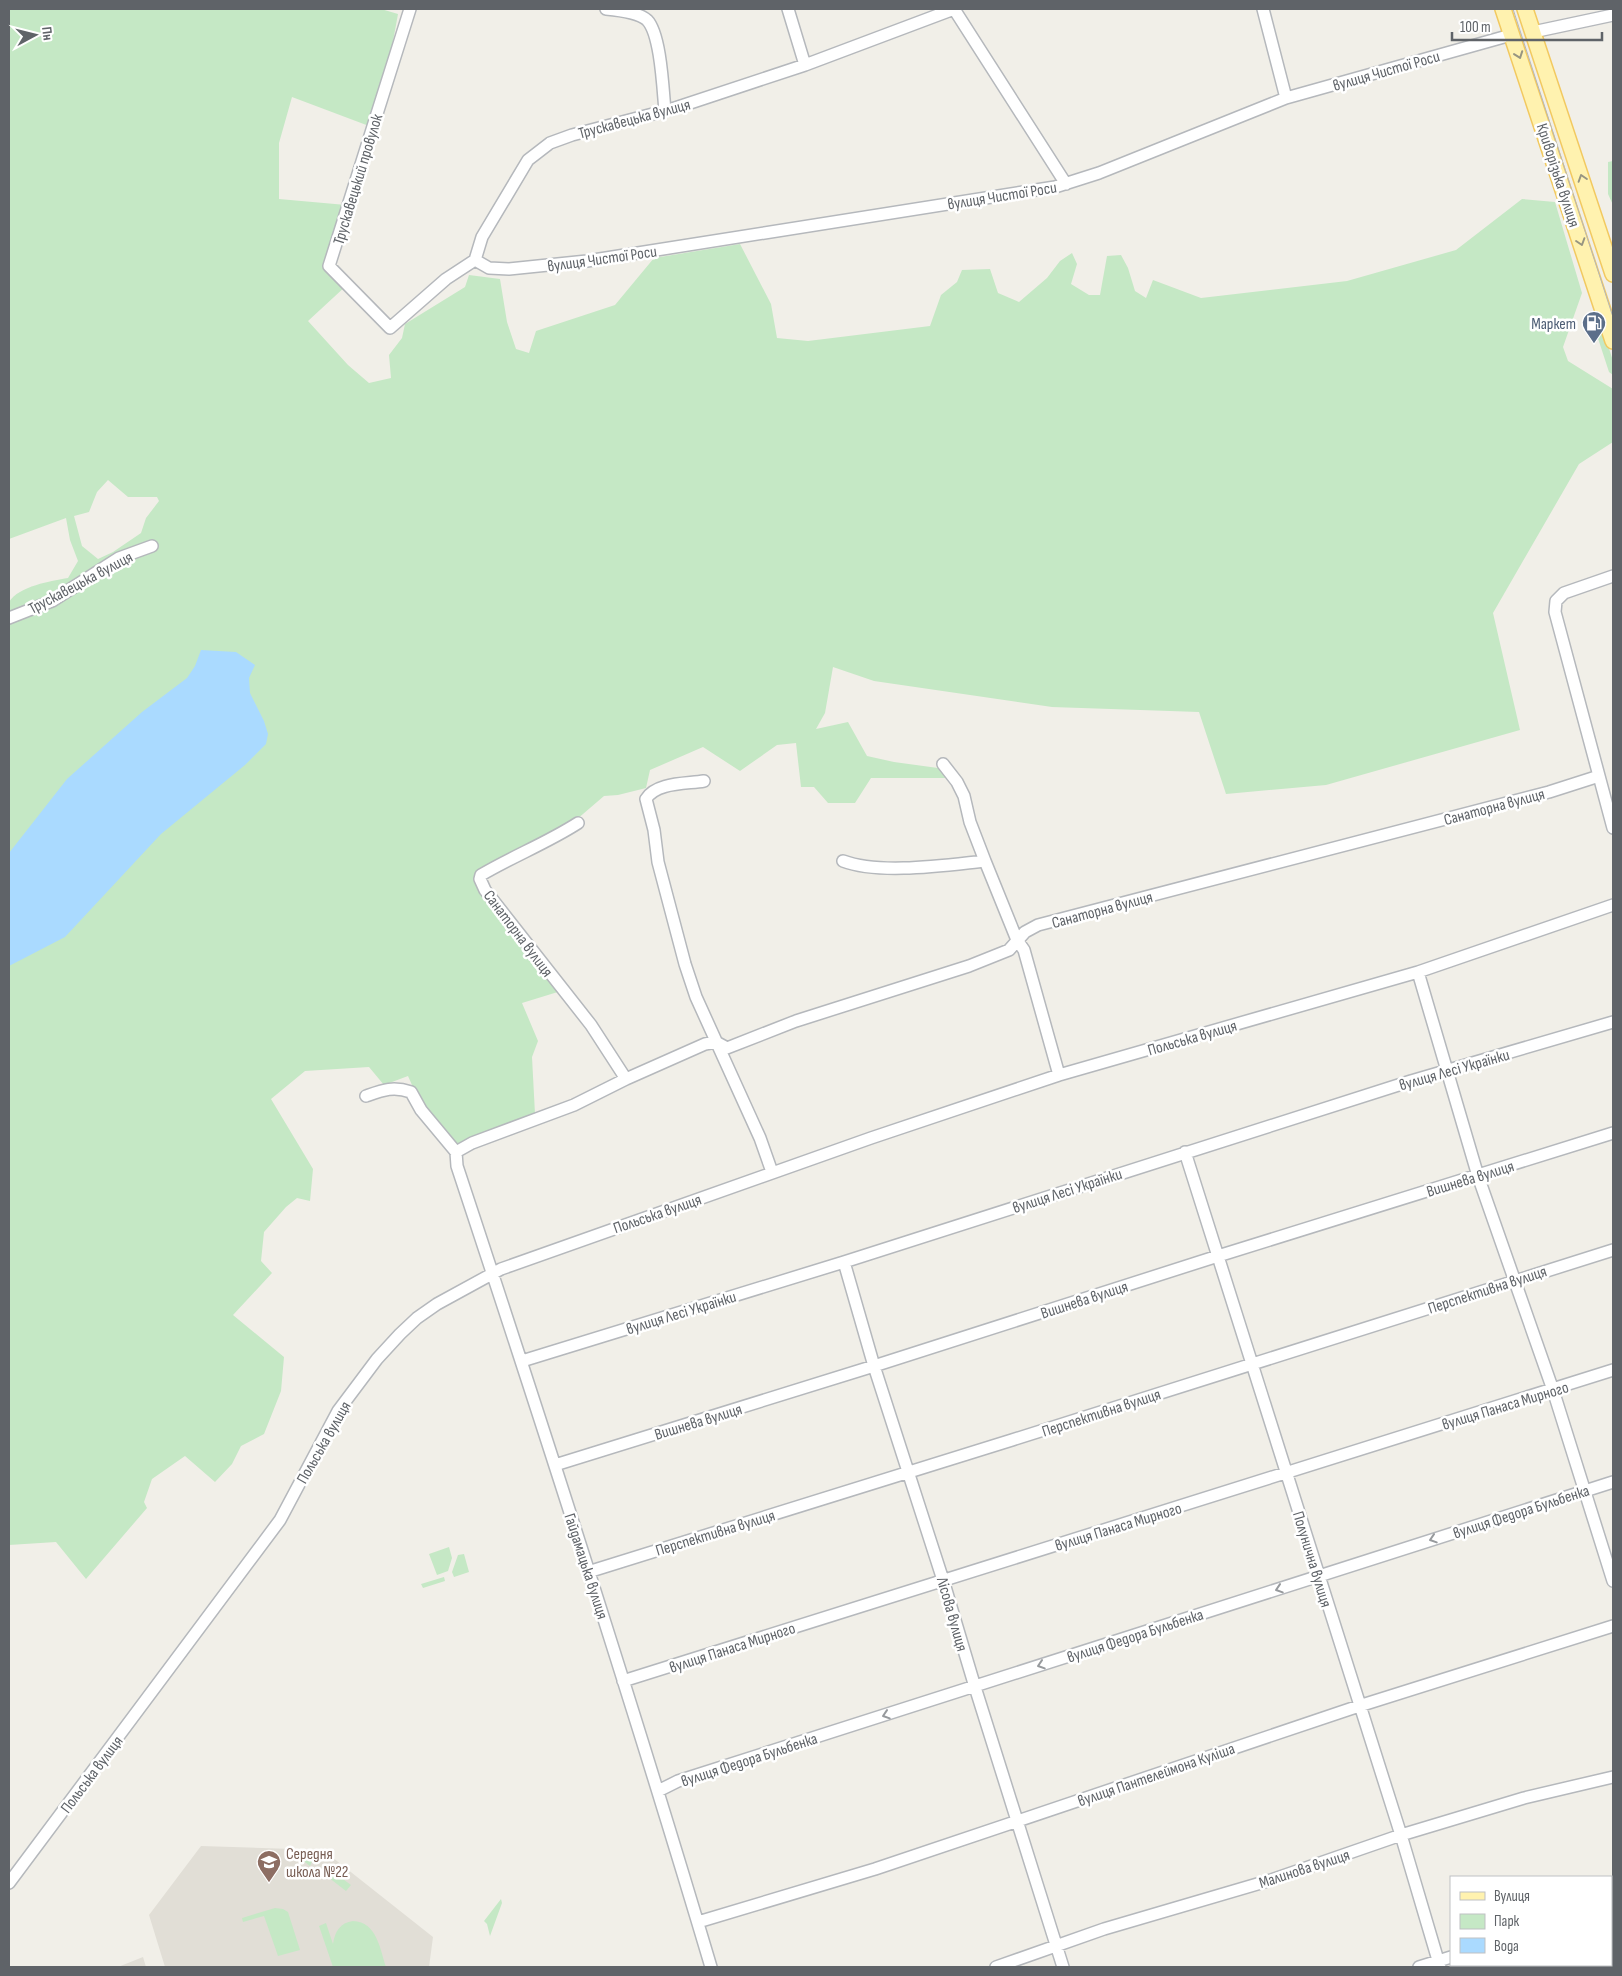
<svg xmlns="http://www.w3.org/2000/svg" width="1622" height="1976" font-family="'Sofia Sans Condensed',sans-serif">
<rect width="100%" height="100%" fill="#f1efe8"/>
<path fill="#e1ded6" d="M 201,1846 L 323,1850 L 433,1937 L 429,1967 L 165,1967 L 149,1915 Z
M 143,1957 L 146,1967 L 118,1967 Z"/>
<path fill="#c5e8c5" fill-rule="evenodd" d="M 9,9 L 381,9 L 398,14 L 377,129 L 292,97 L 279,143 L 279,199 L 346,205 L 329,266 L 347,285 L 308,321 L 348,365 L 369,383 L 391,378 L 389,355 L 402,338 L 405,324 L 465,287 L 469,275 L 500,279 L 507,322 L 516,349 L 529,353 L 536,331 L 615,305 L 654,258 L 740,244 L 771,304 L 777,338 L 808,341 L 930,326 L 941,295 L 957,282 L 962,270 L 990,269 L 998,293 L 1019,302 L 1047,278 L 1060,261 L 1072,253 L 1077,264 L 1071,284 L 1089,295 L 1100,295 L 1107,256 L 1121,255 L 1128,268 L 1135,291 L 1146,298 L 1153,280 L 1201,298 L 1347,281 L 1456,250 L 1522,199 L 1555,202 L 1582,293 L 1563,347 L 1568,361 L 1613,389 L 1613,442 L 1579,464 L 1493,613 L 1520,730 L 1326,785 L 1226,794 L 1199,712 L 1052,707 L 874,681 L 833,667 L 825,713 L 816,729 L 848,722 L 867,756 L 894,762 L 938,768 L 947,778 L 871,778 L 855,803 L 828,803 L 814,787 L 801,787 L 796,743 L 777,745 L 740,771 L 703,747 L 650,770 L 646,788 L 618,795 L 604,796 L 576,820 L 476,880 L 561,991 L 522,1003 L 538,1041 L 532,1057 L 535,1114 L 457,1145 L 420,1103 L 408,1076 L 384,1085 L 369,1067 L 305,1071 L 271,1099 L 313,1169 L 310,1201 L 297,1198 L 286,1207 L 264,1232 L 261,1261 L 272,1273 L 233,1315 L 284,1357 L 281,1391 L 264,1434 L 241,1446 L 232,1464 L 215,1482 L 185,1456 L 152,1479 L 144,1502 L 147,1508 L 86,1579 L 56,1542 L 9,1545 L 9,1556 L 9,602 C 19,586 51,581 68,578 L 78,561 L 70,540 L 66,518 L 9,539 ZM 108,480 L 128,497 L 157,497 L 159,501 L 146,518 L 141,533 L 113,552 L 98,559 L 82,546 L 74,516 L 89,512 L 97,492 Z
M 1613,161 L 1613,205 L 1608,194 L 1608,162 Z
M 1594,314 L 1599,317 L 1613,361 L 1613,375 L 1609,372 L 1592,320 Z
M 449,1547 L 452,1558 L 448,1571 L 437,1575 L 429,1554 Z
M 464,1554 L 469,1572 L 454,1577 L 452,1572 L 458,1555 Z
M 444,1577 L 445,1581 L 423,1588 L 421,1584 Z
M 316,1851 L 310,1866 L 301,1859 Z
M 328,1868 L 351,1885 L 346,1891 L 324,1874 Z
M 501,1899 L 502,1903 L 490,1936 L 487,1924 L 484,1921 Z
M 275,1908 L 283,1909 L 288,1912 L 300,1950 L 278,1956 L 264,1916 L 243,1922 L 242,1918 Z
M 353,1921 C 377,1922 380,1949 386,1967 L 333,1967 L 319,1926 L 326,1923 L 333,1944 C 335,1931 340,1923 353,1921 Z"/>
<path fill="#aadaff" d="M 201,650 L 236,652 L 255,665 L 249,678 L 250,693 L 264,721 L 268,734 L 266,744 L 245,765 L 161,834 L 65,937 L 9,966 L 9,853 L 67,779 L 142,712 L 187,678 L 195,666 Z"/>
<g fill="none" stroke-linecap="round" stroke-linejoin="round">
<g stroke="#b5b8bc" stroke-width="14">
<path id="minor" d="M 410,9 L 329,266 L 390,328 L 446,279 L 475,260 L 482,237 L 528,160 L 550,143 L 572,135 L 672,109 L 805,65 L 954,9
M 606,9 C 617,10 638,12 647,20 C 661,34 663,91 665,111
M 788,9 L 805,65
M 954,9 L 1066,184
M 1263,9 L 1286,98
M 1533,32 L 1613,15
M 475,260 L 489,268 L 509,269 L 587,261 L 1055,187 L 1099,173 L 1286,98 L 1511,35
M 1613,576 L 1564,593 L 1556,601 L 1555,612 L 1613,828
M 9,618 L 52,601 L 119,558 L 152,546
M 943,764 L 957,782 L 964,796 L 970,822 L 985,861
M 704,781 C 687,784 656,782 646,799 L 654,830 L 658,862 L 685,964 L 696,997 L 760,1138 L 772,1172
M 578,823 C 547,843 513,856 481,875 L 480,879 L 485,890 L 591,1025 L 626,1079
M 843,861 C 880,875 946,865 985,861 L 1017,940 L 1024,950 L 1059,1075
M 1418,972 L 1478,1176 L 1553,1390 L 1613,1581
M 366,1096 C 383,1090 393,1086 411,1092 L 421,1110 L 456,1152
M 1185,1152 L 1401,1835 L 1440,1967
M 844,1262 L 874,1366 L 943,1580 L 975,1687 L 1063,1967
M 522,1361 L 844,1262 L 1411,1081 L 1613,1022
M 555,1465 L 874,1366 L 1218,1256 L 1613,1133
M 588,1572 L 1012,1440 L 1613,1250
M 623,1681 L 1613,1370
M 658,1791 L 678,1781 L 1613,1482
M 9,1883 L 280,1520 L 338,1411 L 377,1359 L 400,1334 L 417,1318 L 437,1304 L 501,1269 L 871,1138 L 1059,1075 L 1418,972 L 1613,905
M 1611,1906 L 1613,1905
M 698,1922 L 875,1869 L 1359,1706 L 1613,1626
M 711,1967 C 631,1698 545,1432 457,1166 L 456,1152 L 472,1143 L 574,1105 L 626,1079 L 705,1044 L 716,1042 L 727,1048 L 796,1021 L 969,966 L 1009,950 L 1025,932 L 1038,925 L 1549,792 L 1599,776
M 996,1967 L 1104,1929 L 1271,1880 L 1401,1835 L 1524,1798 L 1613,1777
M 1419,1967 L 1451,1957"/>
</g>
<g stroke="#f2c960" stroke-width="18">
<path id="major" d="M 1503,9 L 1613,341
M 1525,9 L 1613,274"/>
</g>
<use href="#minor" stroke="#fff" stroke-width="11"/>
<use href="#major" stroke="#fff2af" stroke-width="15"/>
<path stroke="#b6b7b8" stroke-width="1" d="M 1513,9 L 1613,317"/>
</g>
<defs><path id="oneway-chevron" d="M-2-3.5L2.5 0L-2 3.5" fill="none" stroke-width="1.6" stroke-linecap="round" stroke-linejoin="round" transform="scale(1.25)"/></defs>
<g stroke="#979581">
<use href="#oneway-chevron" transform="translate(1519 55) rotate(70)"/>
<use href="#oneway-chevron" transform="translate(1582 178) rotate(-108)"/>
<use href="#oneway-chevron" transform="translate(1581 242) rotate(72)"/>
</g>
<g stroke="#979a9d">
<use href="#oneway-chevron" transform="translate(1433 1539) rotate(162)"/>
<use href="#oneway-chevron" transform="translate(1279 1589) rotate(162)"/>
<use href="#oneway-chevron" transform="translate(1041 1665) rotate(162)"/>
<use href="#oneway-chevron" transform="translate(886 1715) rotate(162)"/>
</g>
<defs>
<g id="fuel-pin" transform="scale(1.25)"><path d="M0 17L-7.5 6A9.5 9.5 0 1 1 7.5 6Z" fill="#5c6f8a" stroke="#fff"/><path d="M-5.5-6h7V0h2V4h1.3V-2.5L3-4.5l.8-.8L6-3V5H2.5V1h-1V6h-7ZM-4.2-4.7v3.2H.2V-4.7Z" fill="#fff"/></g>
<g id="school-pin" transform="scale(1.25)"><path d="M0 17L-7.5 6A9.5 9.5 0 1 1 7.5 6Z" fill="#8d6e63" stroke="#fff"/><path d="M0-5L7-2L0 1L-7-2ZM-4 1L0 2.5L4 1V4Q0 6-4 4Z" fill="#fff"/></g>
</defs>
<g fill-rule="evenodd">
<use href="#fuel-pin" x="1594" y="323"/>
<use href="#school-pin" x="269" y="1862"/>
</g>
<g text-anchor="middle" stroke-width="5" stroke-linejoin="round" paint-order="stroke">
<g font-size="16" fill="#5f6368" stroke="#fff">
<text transform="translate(1386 70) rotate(-16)" y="6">вулиця Чистої Роси</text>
<text transform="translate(634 118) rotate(-15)" y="6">Трускавецька вулиця</text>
<text transform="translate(1559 175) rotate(72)" y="6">Криворізька вулиця</text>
<text transform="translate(357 179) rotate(-73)" y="6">Трускавецький провулок</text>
<text transform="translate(1002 195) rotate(-9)" y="6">вулиця Чистої Роси</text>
<text transform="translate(602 258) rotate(-8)" y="6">вулиця Чистої Роси</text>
<text transform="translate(80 582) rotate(-28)" y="6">Трускавецька вулиця</text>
<text transform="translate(1494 806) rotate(-15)" y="6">Санаторна вулиця</text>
<text transform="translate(1102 909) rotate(-15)" y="6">Санаторна вулиця</text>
<text transform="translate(519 933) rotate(53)" y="6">Санаторна вулиця</text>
<text transform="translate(1192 1037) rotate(-16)" y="6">Польська вулиця</text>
<text transform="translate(1454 1069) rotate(-16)" y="6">вулиця Лесі Українки</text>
<text transform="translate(1470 1178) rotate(-17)" y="6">Вишнева вулиця</text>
<text transform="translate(1067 1190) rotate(-18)" y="6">вулиця Лесі Українки</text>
<text transform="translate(657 1213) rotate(-19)" y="6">Польська вулиця</text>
<text transform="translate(1487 1289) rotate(-18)" y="6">Перспективна вулиця</text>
<text transform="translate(1084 1299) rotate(-18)" y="6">Вишнева вулиця</text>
<text transform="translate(681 1312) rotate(-17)" y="6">вулиця Лесі Українки</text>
<text transform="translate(1505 1405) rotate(-17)" y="6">вулиця Панаса Мирного</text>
<text transform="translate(1101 1412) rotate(-18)" y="6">Перспективна вулиця</text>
<text transform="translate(698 1421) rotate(-17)" y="6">Вишнева вулиця</text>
<text transform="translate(323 1442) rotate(-60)" y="6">Польська вулиця</text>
<text transform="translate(1521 1511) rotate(-18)" y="6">вулиця Федора Бульбенка</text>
<text transform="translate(1118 1526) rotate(-17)" y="6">вулиця Панаса Мирного</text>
<text transform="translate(715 1532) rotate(-17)" y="6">Перспективна вулиця</text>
<text transform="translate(1313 1559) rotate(73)" y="6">Полунична вулиця</text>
<text transform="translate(587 1566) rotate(72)" y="6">Гайдамацька вулиця</text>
<text transform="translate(953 1614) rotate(74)" y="6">Лісова вулиця</text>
<text transform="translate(1135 1635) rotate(-18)" y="6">вулиця Федора Бульбенка</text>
<text transform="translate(732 1647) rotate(-18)" y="6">вулиця Панаса Мирного</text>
<text transform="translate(749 1759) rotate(-18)" y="6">вулиця Федора Бульбенка</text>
<text transform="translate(91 1774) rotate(-53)" y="6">Польська вулиця</text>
<text transform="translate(1156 1774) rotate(-19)" y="6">вулиця Пантелеймона Куліша</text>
<text transform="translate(1304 1868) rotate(-18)" y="6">Малинова вулиця</text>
</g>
<g font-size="16" fill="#4e5e75" stroke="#fff" text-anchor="end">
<text x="1576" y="329">Маркет</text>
</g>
<g font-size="16" fill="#785e54" stroke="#fff" text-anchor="start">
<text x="286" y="1859">Середня<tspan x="286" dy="18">школа №22</tspan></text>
</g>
</g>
<rect width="1622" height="1976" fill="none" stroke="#5f6368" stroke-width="20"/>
<rect x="1450" y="1876" width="162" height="90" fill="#ffffff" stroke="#bfc1c3"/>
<rect x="1460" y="1892" width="25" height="8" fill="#fff2af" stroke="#bfc1c3"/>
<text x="1494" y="1901" font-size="15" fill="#5f6368">Вулиця</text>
<rect x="1460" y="1914" width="25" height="15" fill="#c5e8c5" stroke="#bfc1c3"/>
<text x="1494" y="1926" font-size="15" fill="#5f6368">Парк</text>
<rect x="1460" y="1938" width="25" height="15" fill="#aadaff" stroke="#bfc1c3"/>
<text x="1494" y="1951" font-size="15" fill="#5f6368">Вода</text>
<g transform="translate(35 35) rotate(83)" stroke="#ffffff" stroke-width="4" paint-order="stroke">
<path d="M0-4L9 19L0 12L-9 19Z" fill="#5f6368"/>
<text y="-8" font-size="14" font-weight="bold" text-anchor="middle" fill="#5f6368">Пн</text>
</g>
<path d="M1452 32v8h150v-8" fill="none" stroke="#5f6368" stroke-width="2.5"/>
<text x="1460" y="32" font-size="15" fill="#5f6368" stroke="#ffffff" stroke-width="4" paint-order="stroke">100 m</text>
</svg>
